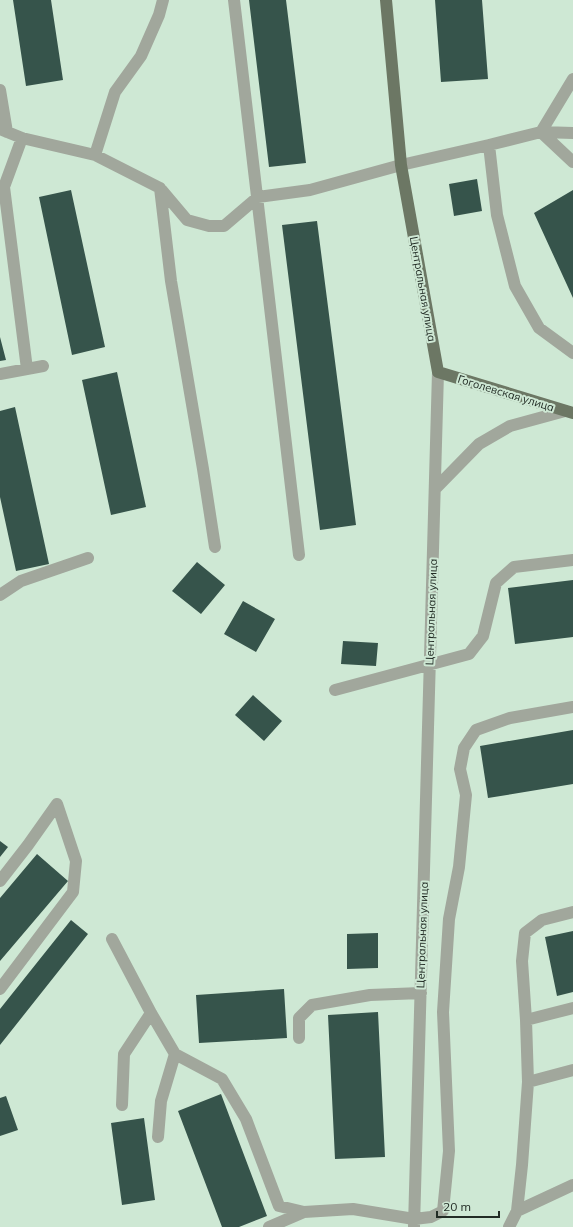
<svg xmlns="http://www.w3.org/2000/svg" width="573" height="1227" font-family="Mulish,sans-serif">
<rect width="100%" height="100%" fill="#cee8d4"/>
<path fill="#36544b" d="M 13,0 L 51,0 L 63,80 L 26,86 Z
M 249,0 L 286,0 L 306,163 L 269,167 Z
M 435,0 L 482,0 L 488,79 L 441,82 Z
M 477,179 L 482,211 L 454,216 L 449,184 Z
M 71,190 L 105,347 L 72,355 L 39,197 Z
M 573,190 L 573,298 L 534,213 Z
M 317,221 L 356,525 L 320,530 L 282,225 Z
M 0,337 L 6,360 L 0,361 Z
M 117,372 L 146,507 L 111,515 L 82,380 Z
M 15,407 L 49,564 L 16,571 L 0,497 L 0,411 Z
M 197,562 L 225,585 L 201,614 L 172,591 Z
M 573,580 L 573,637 L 515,644 L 508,588 Z
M 243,601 L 275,619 L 256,652 L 224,634 Z
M 343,641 L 378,643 L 376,666 L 341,664 Z
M 253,695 L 282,721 L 264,741 L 235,715 Z
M 573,730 L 573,784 L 488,798 L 480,746 Z
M 0,841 L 8,847 L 0,857 Z
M 37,854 L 68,881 L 0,961 L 0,898 Z
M 71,920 L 88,934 L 0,1045 L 0,1009 Z
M 573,931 L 573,992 L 557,996 L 545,937 Z
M 378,933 L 378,968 L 347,969 L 347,934 Z
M 284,989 L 287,1038 L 199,1043 L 196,995 Z
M 378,1012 L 385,1157 L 335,1159 L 328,1015 Z
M 221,1094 L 267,1216 L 239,1227 L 222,1227 L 178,1111 Z
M 6,1096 L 18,1130 L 0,1136 L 0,1098 Z
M 144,1118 L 155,1200 L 122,1205 L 111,1123 Z"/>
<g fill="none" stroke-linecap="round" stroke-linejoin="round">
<path stroke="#a1a79c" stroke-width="12" d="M 234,0 L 299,555
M 0,90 L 7,132
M 0,129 L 22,138 L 95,155 L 160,188 L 187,220 L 209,226 L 224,226 L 258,197 L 310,190 L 401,165 L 489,145 L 497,215 L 515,286 L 539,328 L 573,353
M 541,132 L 573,162
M 541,132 L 573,133
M 22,138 L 4,187 L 27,369
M 489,145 L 541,132 L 573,79
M 95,155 L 115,92 L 141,56 L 159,15 L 163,0
M 160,188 L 171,281 L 203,469 L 215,547
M 0,374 L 43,366
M 435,489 L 479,444 L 510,426 L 565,411
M 0,595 L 21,581 L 88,558
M 335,690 L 469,654 L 483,636 L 496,583 L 514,567 L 573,560
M 0,881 L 28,845 L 57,804
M 112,939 L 151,1013 L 175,1054 L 222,1079 L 246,1119 L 279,1206 L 304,1212 L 353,1209 L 414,1219 L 431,1217 L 443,1211 L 449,1151 L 443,1012 L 449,919 L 459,867 L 466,795 L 460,769 L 464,748 L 476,730 L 510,718 L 573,707
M 0,989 L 73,892 L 76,861 L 57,804
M 526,1020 L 573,1008
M 299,1038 L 299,1018 L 312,1005 L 370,995 L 421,993
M 528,1082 L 573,1070
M 122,1105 L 124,1054 L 151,1013
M 158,1137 L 161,1101 L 175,1054
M 517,1211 L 573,1185
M 414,1226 L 438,372
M 269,1227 L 304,1212
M 509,1227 L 517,1211 L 522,1165 L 528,1082 L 526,1020 L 522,961 L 525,933 L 542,920 L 573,912"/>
<path stroke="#6c7764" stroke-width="12" d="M 386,0 L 401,165 L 438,372 L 573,413"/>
</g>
<g text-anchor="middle" stroke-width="4" stroke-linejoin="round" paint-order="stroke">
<g font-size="11" fill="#222c25" stroke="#cee8d4">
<text transform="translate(423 289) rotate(80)" y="4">Центральная улица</text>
<text transform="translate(506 393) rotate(17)" y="4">Гоголевская улица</text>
<text transform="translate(431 612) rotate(-88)" y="4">Центральная улица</text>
<text transform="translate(422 935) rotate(-88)" y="4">Центральная улица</text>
</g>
</g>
<path d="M437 1211v6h62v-6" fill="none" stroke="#222c25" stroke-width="2"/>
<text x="443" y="1211" font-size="12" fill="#222c25" stroke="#cee8d4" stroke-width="3" paint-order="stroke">20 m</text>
</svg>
